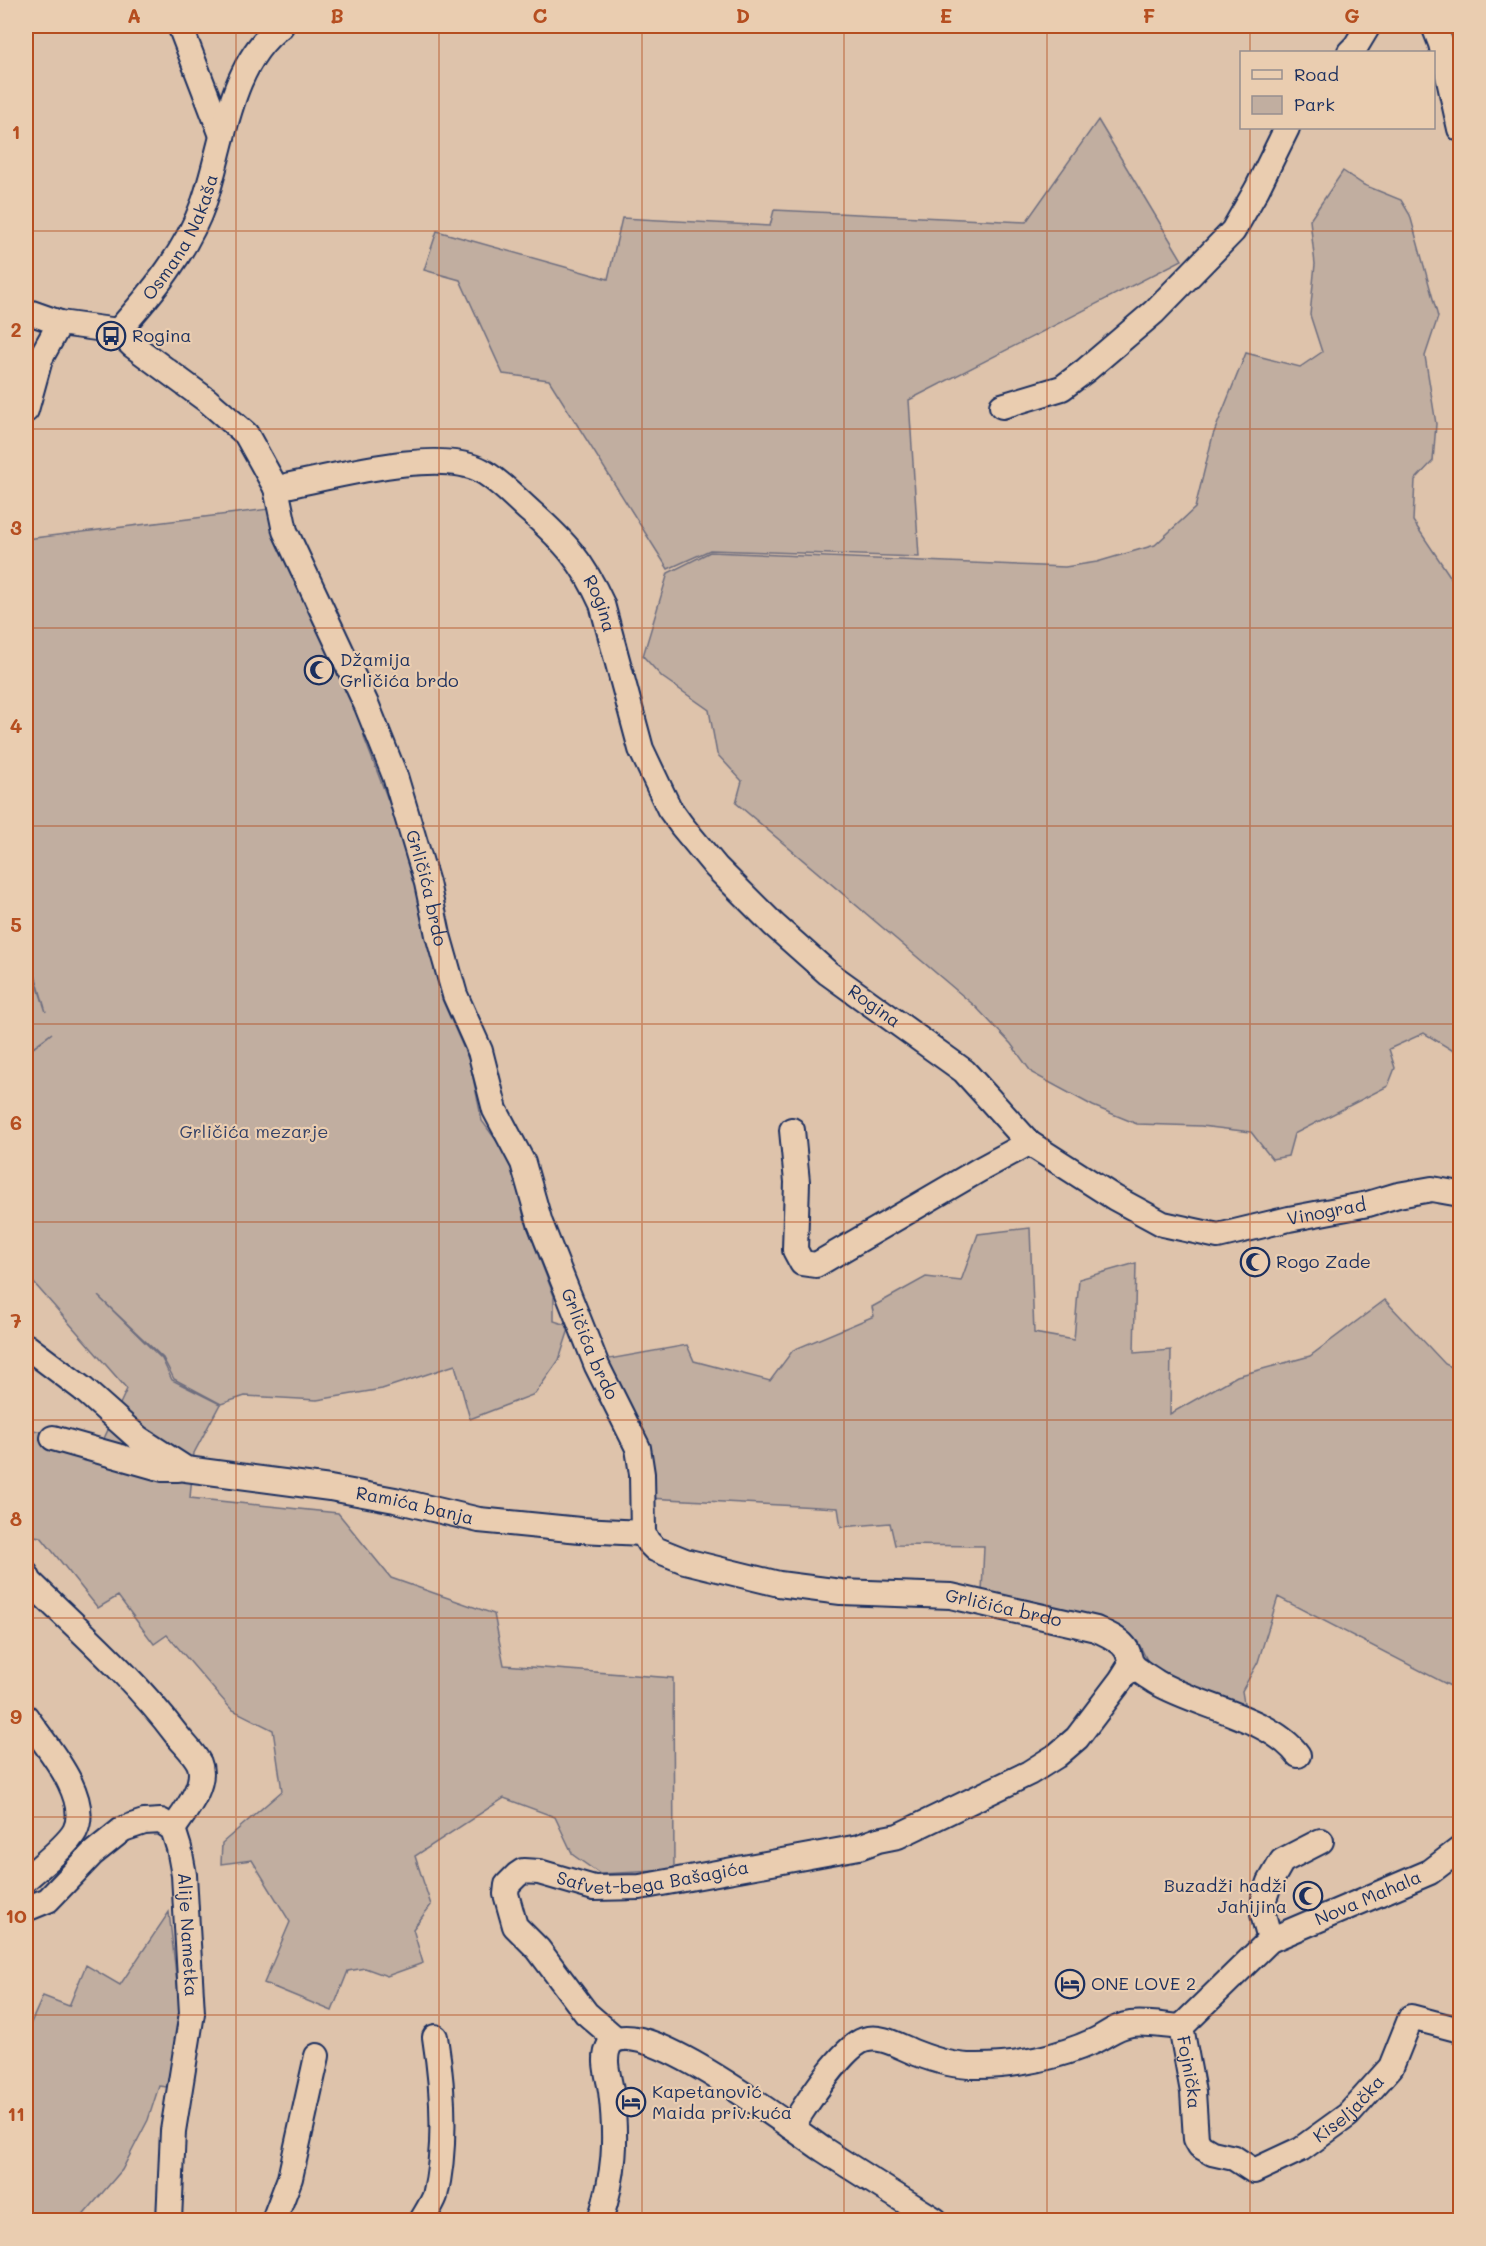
<svg xmlns="http://www.w3.org/2000/svg" width="1486" height="2246" font-family="Mali,sans-serif">
<rect width="100%" height="100%" fill="#dec3ab"/>
<filter id="ink" filterUnits="userSpaceOnUse"><feTurbulence type="fractalNoise" baseFrequency=".0167" numOctaves="2"/><feDisplacementMap in="SourceGraphic" scale="12" xChannelSelector="R" yChannelSelector="G"/><feConvolveMatrix kernelMatrix="1 2 1 2 8 2 1 2 1" color-interpolation-filters="sRGB"/></filter>
<g filter="url(#ink)">
<path fill="#c1aea0" stroke="#6e6e7f" stroke-width="1.5" d="M 1098,120 L 1182,260 L 909,400 L 919,557 L 710,550 L 668,569 L 549,380 L 503,374 L 460,280 L 424,270 L 437,231 L 608,279 L 622,218 L 770,226 L 774,210 L 1026,222 Z
M 1343,171 L 1364,185 L 1401,200 L 1410,215 L 1438,317 L 1425,356 L 1436,424 L 1433,461 L 1415,480 L 1413,521 L 1460,591 L 1460,1055 L 1424,1033 L 1389,1049 L 1395,1068 L 1388,1086 L 1294,1134 L 1288,1156 L 1272,1159 L 1251,1132 L 1201,1126 L 1137,1124 L 1093,1106 L 1032,1073 L 1011,1044 L 976,1007 L 736,803 L 742,781 L 717,754 L 709,710 L 662,677 L 643,656 L 668,573 L 710,552 L 1065,567 L 1097,562 L 1155,545 L 1195,508 L 1213,435 L 1246,353 L 1300,367 L 1322,352 L 1310,315 L 1315,264 L 1310,220 Z
M 269,509 L 357,705 L 365,740 L 410,857 L 442,999 L 470,1063 L 482,1121 L 513,1163 L 524,1218 L 554,1296 L 554,1321 L 570,1326 L 559,1360 L 535,1394 L 470,1419 L 455,1365 L 382,1389 L 317,1400 L 245,1396 L 221,1404 L 174,1379 L 163,1358 L 98,1296 L 162,1359 L 172,1380 L 220,1404 L 194,1453 L 190,1498 L 338,1513 L 391,1578 L 494,1614 L 504,1665 L 673,1678 L 674,1870 L 600,1874 L 573,1855 L 555,1817 L 504,1798 L 415,1856 L 431,1905 L 413,1929 L 423,1963 L 387,1976 L 365,1968 L 348,1971 L 332,2011 L 264,1983 L 290,1922 L 252,1860 L 221,1864 L 222,1843 L 282,1791 L 273,1730 L 231,1709 L 167,1635 L 154,1644 L 118,1596 L 98,1608 L 41,1537 L 26,1535 L 26,1428 L 100,1447 L 127,1389 L 26,1274 L 26,1054 L 52,1033 L 26,1052 L 26,950 L 46,1012 L 26,944 L 26,539 Z
M 1030,1228 L 1034,1333 L 1074,1340 L 1079,1279 L 1136,1263 L 1134,1353 L 1171,1350 L 1170,1414 L 1237,1376 L 1310,1356 L 1385,1300 L 1445,1364 L 1460,1371 L 1460,1671 L 1454,1688 L 1278,1597 L 1258,1662 L 1242,1691 L 1245,1709 L 1172,1681 L 1148,1662 L 1138,1642 L 1121,1628 L 982,1592 L 984,1546 L 895,1545 L 890,1523 L 841,1527 L 838,1508 L 648,1498 L 598,1361 L 687,1345 L 694,1361 L 770,1381 L 793,1350 L 874,1316 L 872,1307 L 926,1277 L 961,1281 L 978,1234 Z
M 169,1912 L 182,2028 L 177,2057 L 167,2087 L 159,2086 L 148,2120 L 122,2170 L 79,2220 L 26,2220 L 26,2034 L 43,1996 L 69,2006 L 86,1965 L 120,1985 Z"/>
<g fill="none" stroke-linecap="round" stroke-linejoin="round">
<g stroke="#1b2f5e" stroke-width="28">
<g id="minor">
<path d="M 180,26 L 221,133"/>
<path d="M 1434,26 L 1441,44 L 1460,129"/>
<path d="M 1350,52 L 1356,46 L 1368,26"/>
<path id="s1" d="M 26,311 L 60,323 L 118,331 L 132,345 L 208,401 L 246,434 L 276,488 C 326,479 438,446 482,471 C 500,481 515,498 531,512 C 565,542 583,562 602,604 L 641,749 L 669,808 L 682,826 L 716,867 L 774,925 L 828,973 L 964,1071 L 1029,1143 L 1115,1198 L 1163,1224 L 1218,1236 L 1289,1219 L 1368,1204 L 1398,1195 L 1432,1189 L 1460,1194"/>
<path id="s2" d="M 118,331 C 152,293 187,251 204,202 C 224,145 229,64 281,26"/>
<path d="M 1002,406 L 1062,388 L 1086,370 L 1154,312 L 1233,231 L 1257,189 L 1287,128"/>
<path d="M 26,410 L 40,359 L 60,323"/>
<path id="s3" d="M 276,488 L 285,531 L 367,706 L 395,776 L 427,883 L 438,935 L 455,995 L 480,1051 L 495,1110 L 523,1163 L 540,1223 L 597,1366 L 638,1448 L 642,1474 L 643,1533 L 648,1542 L 655,1549 L 685,1561 L 779,1584 L 841,1592 L 951,1596 L 1096,1629 C 1106,1634 1120,1639 1126,1649 C 1129,1653 1129,1658 1131,1662 C 1134,1669 1149,1677 1156,1682 C 1196,1706 1270,1717 1298,1755"/>
<path d="M 792,1130 L 797,1182 L 795,1250 L 802,1263 L 816,1265 L 979,1170 L 1029,1143"/>
<path id="s4" d="M 26,1346 L 83,1389 L 138,1438 L 186,1469 L 330,1488 L 395,1500 L 479,1520 L 580,1530 L 643,1533"/>
<path d="M 53,1438 L 163,1469 L 178,1469"/>
<path d="M 26,1574 L 30,1582 C 80,1631 134,1678 176,1734 C 183,1743 194,1753 199,1763 C 208,1784 184,1813 173,1829"/>
<path d="M 26,1717 C 44,1744 92,1796 75,1831 C 67,1846 39,1867 26,1879"/>
<path id="s5" d="M 26,1909 L 48,1900 L 92,1854 L 123,1829 L 144,1822 L 161,1821 L 173,1829 L 179,1848 L 184,1875 L 192,2013 L 173,2131 L 169,2220"/>
<path d="M 1270,1940 L 1263,1914 L 1264,1899 L 1270,1882 L 1282,1861 L 1321,1841"/>
<path id="s6" d="M 1181,2027 L 1193,2092 L 1196,2139 L 1200,2146 L 1212,2153 L 1234,2158 L 1254,2171 L 1301,2149 L 1348,2115 L 1391,2067 L 1411,2017 L 1460,2030"/>
<path id="s7" d="M 1181,2027 L 1270,1940 L 1430,1872 L 1460,1849"/>
<path id="s8" d="M 616,2039 L 586,2013 L 538,1949 L 515,1926 L 506,1894 L 507,1885 L 517,1875 L 523,1871 L 539,1872 L 594,1888 L 640,1887 L 859,1847 L 878,1840 L 898,1836 L 1029,1773 L 1056,1756 L 1077,1738 L 1121,1680 L 1131,1664"/>
<path d="M 791,2127 C 806,2106 841,2048 864,2040 C 881,2034 900,2047 916,2053 C 934,2060 958,2067 978,2066 C 1016,2066 1059,2057 1094,2041 C 1107,2035 1116,2026 1131,2024 C 1147,2022 1165,2026 1181,2027"/>
<path d="M 274,2220 L 290,2178 L 317,2056"/>
<path d="M 422,2220 C 426,2213 432,2204 435,2196 C 447,2145 443,2088 435,2037"/>
<path d="M 600,2220 C 615,2174 617,2140 611,2091 C 609,2077 602,2060 609,2046 C 633,2005 797,2133 824,2150 C 861,2174 898,2197 935,2220"/>
</g>
</g>
<use href="#minor" stroke="#eacdb0" stroke-width="24"/>
</g>
</g>
<path fill="none" stroke="#b54e20" stroke-width="1.5" stroke-opacity="0.55" d="M 236,26 L 236,2220M 439,26 L 439,2220M 642,26 L 642,2220M 844,26 L 844,2220M 1047,26 L 1047,2220M 1250,26 L 1250,52M 1250,128 L 1250,2220M 26,231 L 1460,231M 26,429 L 1460,429M 26,628 L 1460,628M 26,826 L 1460,826M 26,1024 L 1460,1024M 26,1222 L 1460,1222M 26,1420 L 1460,1420M 26,1618 L 1460,1618M 26,1817 L 1460,1817M 26,2015 L 1460,2015"/>
<defs>
<g id="bus-ring" transform="scale(1.5)"><circle r="9.5" fill="#eacdb0" stroke="#1b2f5e" stroke-width="1.5"/><path d="M-5-6H5V4H4V6H2V4H-2V6H-4V4H-5ZM-3.5-4V0h7V-4ZM-3.5 1.2v1.5H-2V1.2ZM2 1.2v1.5H3.5V1.2Z" fill="#1b2f5e"/></g>
<g id="mosque-ring" transform="scale(1.5)"><circle r="9.5" fill="#eacdb0" stroke="#1b2f5e" stroke-width="1.5"/><path d="M3.5-4.9A6 6 0 1 0 3.5 4.9A5 5 0 1 1 3.5-4.9Z" fill="#1b2f5e"/></g>
<g id="hotel-ring" transform="scale(1.5)"><circle r="9.5" fill="#eacdb0" stroke="#1b2f5e" stroke-width="1.5"/><path d="M-6-4.5h1.5V1H6V5H4.5V3h-9V5H-6ZM-4 0a1.8 1.8 0 1 1 3.6 0ZM.5 0V-2.5h3Q6-2.5 6 0Z" fill="#1b2f5e"/></g>
</defs>
<g fill-rule="evenodd">
<use href="#bus-ring" x="111" y="336"/>
<use href="#mosque-ring" x="319" y="670"/>
<use href="#mosque-ring" x="1255" y="1262"/>
<use href="#mosque-ring" x="1308" y="1896"/>
<use href="#hotel-ring" x="1070" y="1984"/>
<use href="#hotel-ring" x="631" y="2102"/>
</g>
<g text-anchor="middle" stroke-width="4.5" stroke-linejoin="round" paint-order="stroke">
<g font-size="18" fill="#1b2f5e" stroke="#eacdb0">
<text dy="6" stroke="none"><textPath href="#s2" startOffset="114">Osmana Nakaša</textPath></text>
<text dy="6" stroke="none"><textPath href="#s1" startOffset="711">Rogina</textPath></text>
<text dy="6" stroke="none"><textPath href="#s3" startOffset="429">Grličića brdo</textPath></text>
<text dy="6" stroke="none"><textPath href="#s1" startOffset="1214">Rogina</textPath></text>
<text dy="6" stroke="none"><textPath href="#s1" startOffset="1746">Vinograd</textPath></text>
<text dy="6" stroke="none"><textPath href="#s3" startOffset="915">Grličića brdo</textPath></text>
<text dy="6" stroke="none"><textPath href="#s4" startOffset="434">Ramića banja</textPath></text>
<text dy="6" stroke="none"><textPath href="#s3" startOffset="1491">Grličića brdo</textPath></text>
<text dy="6" stroke="none"><textPath href="#s8" startOffset="348">Safvet-bega Bašagića</textPath></text>
<text dy="6" stroke="none"><textPath href="#s7" startOffset="231">Nova Mahala</textPath></text>
<text dy="6" stroke="none"><textPath href="#s5" startOffset="288">Alije Nametka</textPath></text>
<text dy="6" stroke="none"><textPath href="#s6" startOffset="46">Fojnička</textPath></text>
<text dy="6" stroke="none"><textPath href="#s6" startOffset="296">Kiseljačka</textPath></text>
</g>
<g font-size="18" fill="#1b2f5e" stroke="#eacdb0" text-anchor="start">
<text x="132" y="342">Rogina</text>
<text x="340" y="666">Džamija<tspan x="340" dy="21">Grličića brdo</tspan></text>
<text x="1276" y="1268">Rogo Zade</text>
<text x="1287" y="1892" text-anchor="end">Buzadži hadži<tspan x="1287" dy="21">Jahijina</tspan></text>
<text x="1091" y="1990">ONE LOVE 2</text>
<text x="652" y="2098">Kapetanović<tspan x="652" dy="21">Maida priv.kuća</tspan></text>
</g>
<g font-size="18" fill="#344268" stroke="#eacdb0">
<text x="254" y="1138">Grličića mezarje</text>
</g>
</g>
<rect width="1486" height="2246" fill="none" stroke="#eacdb0" stroke-width="66"/>
<rect x="1240" y="51" width="195" height="78" fill="#eacdb0" stroke="#978e8f" stroke-width="1.5"/>
<rect x="1252" y="70" width="30" height="9" fill="#eacdb0" stroke="#978e8f" stroke-width="1.5"/>
<text x="1294" y="81" font-size="18" fill="#1b2f5e">Road</text>
<rect x="1252" y="96" width="30" height="18" fill="#c1aea0" stroke="#978e8f" stroke-width="1.5"/>
<text x="1294" y="111" font-size="18" fill="#1b2f5e">Park</text>
<rect x="33" y="33" width="1420" height="2180" fill="none" stroke="#b54e20" stroke-width="2"/>
<g font-size="20" text-anchor="middle" font-weight="bold" fill="#b54e20">
<text x="134" y="23">A</text>
<text x="337" y="23">B</text>
<text x="540" y="23">C</text>
<text x="743" y="23">D</text>
<text x="946" y="23">E</text>
<text x="1149" y="23">F</text>
<text x="1352" y="23">G</text>
<text x="16" y="139">1</text>
<text x="16" y="337">2</text>
<text x="16" y="535">3</text>
<text x="16" y="733">4</text>
<text x="16" y="932">5</text>
<text x="16" y="1130">6</text>
<text x="16" y="1328">7</text>
<text x="16" y="1526">8</text>
<text x="16" y="1724">9</text>
<text x="16" y="1923">10</text>
<text x="16" y="2121">11</text>
</g>
</svg>
